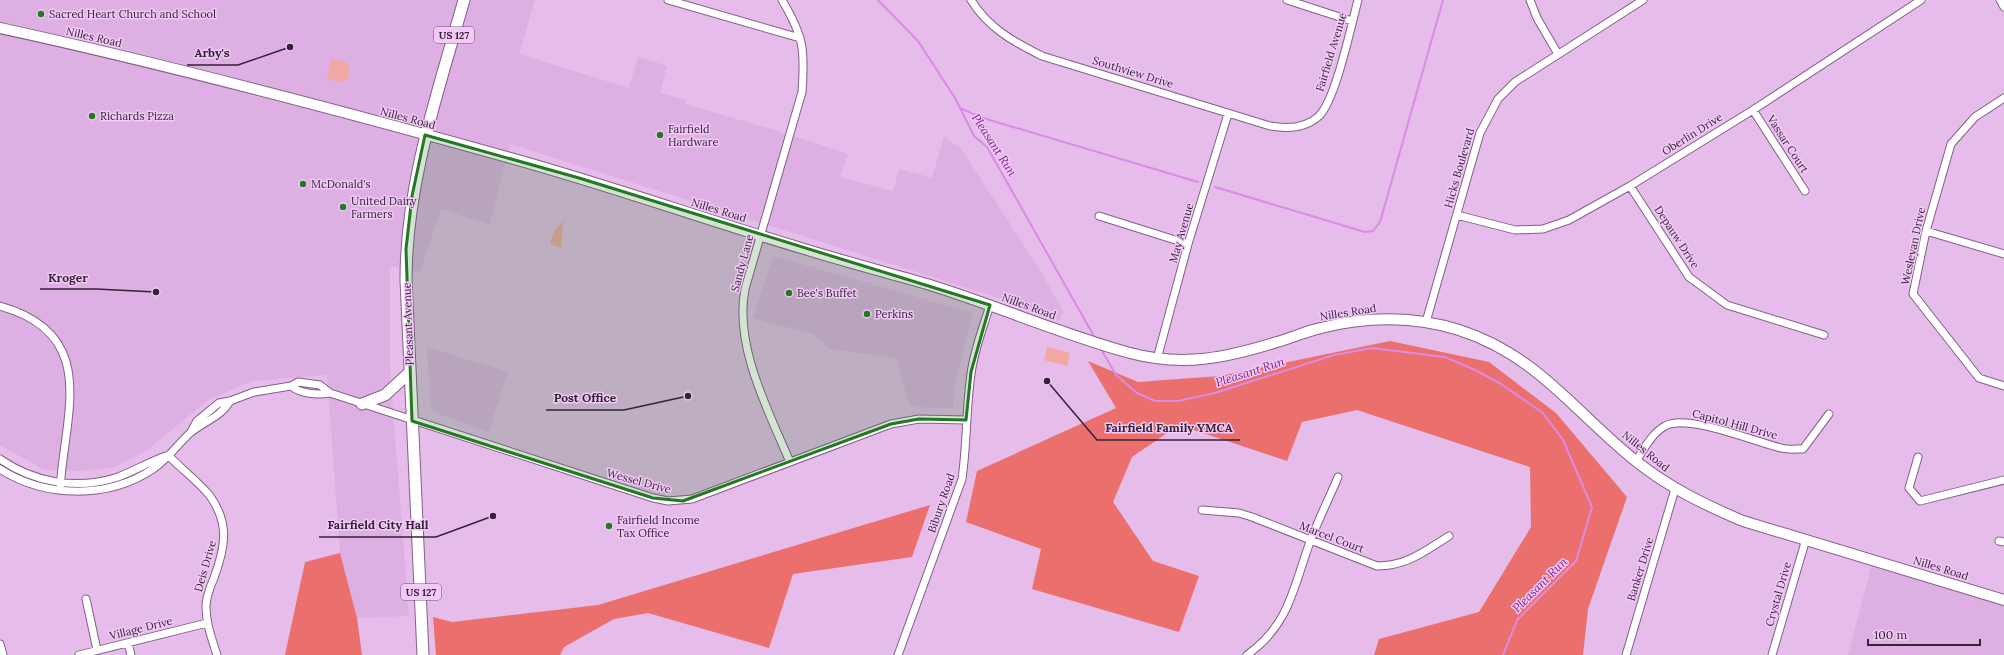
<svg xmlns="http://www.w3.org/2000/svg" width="2004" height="655" font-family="Lora,serif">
<rect width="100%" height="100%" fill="#e5bcea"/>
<path fill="#deafe3" d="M 0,0 L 535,0 L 519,54 L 629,88 L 638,57 L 667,66 L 660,93 L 686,100 L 685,104 L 785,133 L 848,154 L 840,177 L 893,191 L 899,169 L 932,178 L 944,136 L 961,149 L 1042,273 L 1063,311 L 1060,321 L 990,295 L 510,144 L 490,225 L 441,209 L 420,272 L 390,266 L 390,372 L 409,616 L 357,618 L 340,553 L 327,375 L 253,381 L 208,400 L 146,451 L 113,468 L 78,471 L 44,470 L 0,445 Z
M 773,256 L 973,313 L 955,383 L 953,408 L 910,407 L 896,358 L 830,349 L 813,334 L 753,318 Z
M 427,347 L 508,372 L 489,432 L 431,411 Z
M 1873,560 L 2004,600 L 2004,655 L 1848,655 Z"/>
<path fill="#f2a7a2" d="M 331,59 L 346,62 L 350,67 L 347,79 L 341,82 L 327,79 Z
M 567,217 L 563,223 L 561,248 L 550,244 L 554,231 Z
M 1047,347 L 1070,353 L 1067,366 L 1044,360 Z"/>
<path fill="#eb706d" d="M 1390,341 L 1489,362 L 1556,413 L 1627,497 L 1588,609 L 1583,655 L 1374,655 L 1379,639 L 1479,612 L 1531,527 L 1530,467 L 1357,410 L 1302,422 L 1287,461 L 1179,425 L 1132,457 L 1113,502 L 1153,561 L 1199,576 L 1179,632 L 1032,589 L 1041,549 L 966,522 L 977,471 L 1116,408 L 1088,361 L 1138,382 L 1220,376 Z
M 930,505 L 912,557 L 793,574 L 769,648 L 648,613 L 614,619 L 564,647 L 560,655 L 436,655 L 433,617 L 452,622 L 598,605 Z
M 340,553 L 357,618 L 362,655 L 285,655 L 305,562 Z"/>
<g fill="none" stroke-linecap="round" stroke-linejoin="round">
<path stroke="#db8ae5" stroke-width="2" d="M 878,0 L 918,41 L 955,98 L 974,136 L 987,147 L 1095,338
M 962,109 L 983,118 L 1198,182
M 1215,187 L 1365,232 L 1373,231 L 1380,222 L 1443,0
M 1101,349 L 1116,375 L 1137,393 L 1155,401 L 1178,401 L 1215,393 L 1334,355 L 1372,348 L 1445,357 L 1475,370 L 1501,384 L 1543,413 L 1563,440 L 1592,507 L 1576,561 L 1517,620 L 1503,655"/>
<g stroke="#845f89" stroke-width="9">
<path id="street" d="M 668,0 L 800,38
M 782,0 C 804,37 805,50 802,92 L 745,289 C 734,346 768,410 790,462
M 971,0 C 988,28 1014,42 1042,56 L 1270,126 C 1287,129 1305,129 1319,116 C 1336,99 1351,26 1358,0
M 1287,0 L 1352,21
M 1530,0 L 1537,18 L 1558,54
M 2000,0 L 2004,7
M 2004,98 L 1975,117 L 1951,144 L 1926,231 L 1913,294 L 1979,378 L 2004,386
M 1753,110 L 1805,191
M 1630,186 L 1689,277 L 1727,305 L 1824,335
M 1457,215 L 1515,230 L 1543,229 L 1569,220 L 1630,186 L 1753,110 L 1921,0
M 1099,216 L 1188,244
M 1926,231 L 2004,254
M 0,306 C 101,334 64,415 60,490
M 1426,322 L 1480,133 L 1498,99 L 1515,82 L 1643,0
M 1157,359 L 1188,244 L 1228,114
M 291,386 C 301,394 317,395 330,393
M 191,432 L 197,421 L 219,403 L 230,401 L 254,392 L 291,386 L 298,382 L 320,385 L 330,393 L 653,498 L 668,501 L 692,499 L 891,424 L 919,419 L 966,420
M 168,455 C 181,469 198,481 210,496 C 230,524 225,548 214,578 C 210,587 206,597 206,607 C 206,624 212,639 217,655
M 1918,457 L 1909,488 L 1920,501 L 2004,480
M 0,459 C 33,482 76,490 115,478 C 133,472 148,462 166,456
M 1636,461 C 1644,449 1652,433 1665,426 C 1687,413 1755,442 1781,448 C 1788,450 1796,449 1803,449 L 1829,414
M 0,469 C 45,498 108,499 153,469 C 167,460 178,444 190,433 C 203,422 221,417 230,401
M 1202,510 L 1239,513 L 1252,517 L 1377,566 C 1407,566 1425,551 1449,536
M 1999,541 L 2004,542
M 86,599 L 97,650
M 128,643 L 131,655
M 0,644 L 3,655
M 79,655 L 207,623
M 898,655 L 962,479 C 967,444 966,409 971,374 C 974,350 983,328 990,305
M 1247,655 C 1290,624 1293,588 1310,542 C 1318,520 1329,499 1338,477
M 1626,655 L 1675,489
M 1772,655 L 1806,539"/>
</g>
<g stroke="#845f89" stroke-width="12">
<path id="secondary" d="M 0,28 C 170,65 339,110 507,157 C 606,184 703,219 801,248 C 843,261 885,272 927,284 C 995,305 1061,334 1130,353 C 1183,367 1226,358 1277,342 C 1292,338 1306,331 1321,328 C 1366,316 1415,316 1459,330 C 1538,355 1576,414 1637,462 C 1670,488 1705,505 1743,521 L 2004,600"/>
</g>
<g stroke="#845f89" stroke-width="13">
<path id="primary" d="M 362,404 L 385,395 L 410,372
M 423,655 L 406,280 C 406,183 438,92 464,0"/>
</g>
<use href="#street" stroke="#fff" stroke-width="7"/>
<use href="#secondary" stroke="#fff" stroke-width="10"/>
<use href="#primary" stroke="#fff" stroke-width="11"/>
</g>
<path fill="#247823" fill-opacity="0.2" stroke="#247823" stroke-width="3" stroke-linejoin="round" d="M 425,135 L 579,178 L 990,305 L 971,372 L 966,420 L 919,419 L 891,424 L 683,501 L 653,498 L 412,421 L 406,249 L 412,196 Z"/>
<g fill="#247823" stroke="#f2c9f7" stroke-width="1.5">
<circle cx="41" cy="14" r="4"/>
<circle cx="92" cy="116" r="4"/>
<circle cx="660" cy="135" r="4"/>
<circle cx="303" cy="184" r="4"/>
<circle cx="343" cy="207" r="4"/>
<circle cx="789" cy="293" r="4"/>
<circle cx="867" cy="314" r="4"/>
<circle cx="609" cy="526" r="4"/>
</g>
<g text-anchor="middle" stroke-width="3" stroke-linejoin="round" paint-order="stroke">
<g fill="#f2c9f7" stroke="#6c556f" stroke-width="1">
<rect x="434" y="27" width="40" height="16" rx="3"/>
<rect x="401" y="584" width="40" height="16" rx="3"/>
</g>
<g font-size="10" font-weight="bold" fill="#332335">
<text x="454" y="39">US 127</text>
<text x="421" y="596">US 127</text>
</g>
<g font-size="11" fill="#332335" stroke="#f2c9f7" text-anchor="start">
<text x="49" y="18">Sacred Heart Church and School</text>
<text x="100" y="120">Richards Pizza</text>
<text x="668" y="133">Fairfield<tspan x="668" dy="13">Hardware</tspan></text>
<text x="311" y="188">McDonald's</text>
<text x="351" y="205">United Dairy<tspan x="351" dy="13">Farmers</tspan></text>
<text x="797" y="297">Bee's Buffet</text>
<text x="875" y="318">Perkins</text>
<text x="617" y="524">Fairfield Income<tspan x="617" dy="13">Tax Office</tspan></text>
</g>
<g font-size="11" fill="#332335" stroke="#f2c9f7">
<text transform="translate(94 37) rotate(13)" y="4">Nilles Road</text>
<text transform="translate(1331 52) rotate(-73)" y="4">Fairfield Avenue</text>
<text transform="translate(1133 72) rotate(17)" y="4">Southview Drive</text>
<text transform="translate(408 118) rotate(15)" y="4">Nilles Road</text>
<text transform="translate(1692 134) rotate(-32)" y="4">Oberlin Drive</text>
<text transform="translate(1788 144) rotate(57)" y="4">Vassar Court</text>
<text transform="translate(1459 168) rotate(-74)" y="4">Hicks Boulevard</text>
<text transform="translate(719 210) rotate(17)" y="4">Nilles Road</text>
<text transform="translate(1181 233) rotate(-74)" y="4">May Avenue</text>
<text transform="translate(1677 237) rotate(57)" y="4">Depauw Drive</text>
<text transform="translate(1913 246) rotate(-78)" y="4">Wesleyan Drive</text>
<text transform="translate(742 263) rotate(-75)" y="4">Sandy Lane</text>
<text transform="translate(1029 306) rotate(20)" y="4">Nilles Road</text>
<text transform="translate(1348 312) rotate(-9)" y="4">Nilles Road</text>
<text transform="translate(408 324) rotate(-92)" y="4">Pleasant Avenue</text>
<text transform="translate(1735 424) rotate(15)" y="4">Capitol Hill Drive</text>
<text transform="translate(1646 451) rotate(39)" y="4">Nilles Road</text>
<text transform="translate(639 481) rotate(15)" y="4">Wessel Drive</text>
<text transform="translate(941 503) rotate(-71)" y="4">Bibury Road</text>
<text transform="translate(1332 537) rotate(21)" y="4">Marcel Court</text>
<text transform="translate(205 566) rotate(-74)" y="4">Deis Drive</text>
<text transform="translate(1941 568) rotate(17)" y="4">Nilles Road</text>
<text transform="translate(1640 569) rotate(-73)" y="4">Banker Drive</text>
<text transform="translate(1778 594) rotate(-74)" y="4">Crystal Drive</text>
<text transform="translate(141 628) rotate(-14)" y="4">Village Drive</text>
</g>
<g font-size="12" font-style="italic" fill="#82208e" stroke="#f2c9f7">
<text transform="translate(994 145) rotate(57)" y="4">Pleasant Run</text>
<text transform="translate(1250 372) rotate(-18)" y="4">Pleasant Run</text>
<text transform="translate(1540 585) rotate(-45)" y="4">Pleasant Run</text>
</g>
</g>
<path fill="none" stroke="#332335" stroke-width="1.5" d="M290 47L238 65H187M156 292L96 289H40M688 396L624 410H546M1047 381L1097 440H1240M493 516L436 537H319"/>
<g fill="#332335" stroke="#f2c9f7" stroke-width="1.5">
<circle cx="290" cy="47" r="4"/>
<circle cx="156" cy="292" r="4"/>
<circle cx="688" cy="396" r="4"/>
<circle cx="1047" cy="381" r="4"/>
<circle cx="493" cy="516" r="4"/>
</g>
<g font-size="12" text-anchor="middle" font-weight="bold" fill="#332335" stroke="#f2c9f7" stroke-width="3" stroke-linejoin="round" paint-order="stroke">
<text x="212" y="57">Arby's</text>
<text x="68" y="282">Kroger</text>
<text x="585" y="402">Post Office</text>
<text x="1169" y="432">Fairfield Family YMCA</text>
<text x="378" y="529">Fairfield City Hall</text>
</g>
<path d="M1868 639v6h112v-6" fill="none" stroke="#332335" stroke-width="2"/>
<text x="1874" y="639" font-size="12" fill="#332335" stroke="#f2c9f7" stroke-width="3" paint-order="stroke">100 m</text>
</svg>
